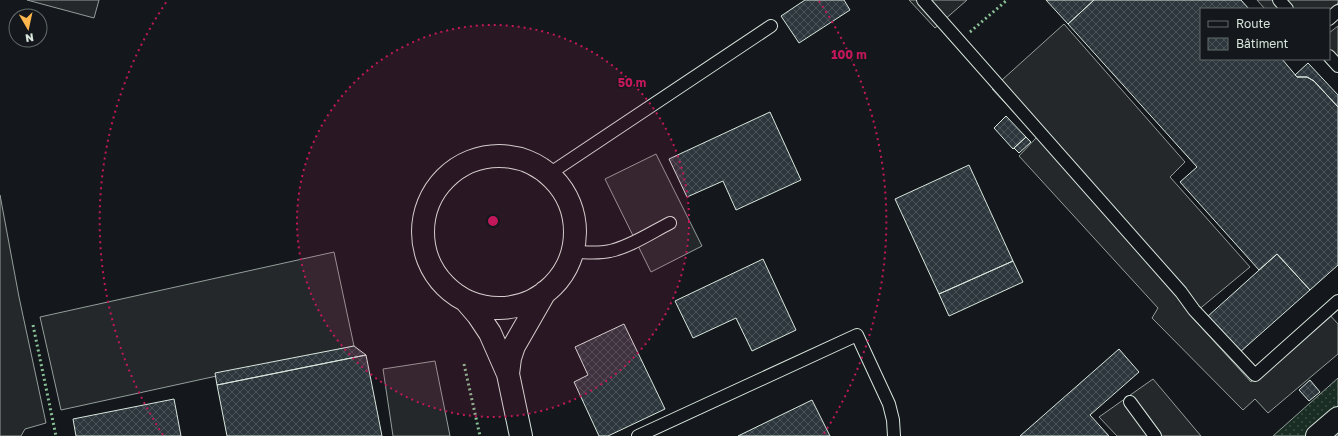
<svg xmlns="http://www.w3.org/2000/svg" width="1338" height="436" font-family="'Golos Text',sans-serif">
<defs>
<pattern id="grass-dots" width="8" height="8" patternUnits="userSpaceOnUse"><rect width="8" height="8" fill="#1a2d24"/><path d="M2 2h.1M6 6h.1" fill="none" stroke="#3b4b43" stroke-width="1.8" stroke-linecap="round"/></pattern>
<pattern id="building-cross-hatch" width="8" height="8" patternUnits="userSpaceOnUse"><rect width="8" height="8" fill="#2c363c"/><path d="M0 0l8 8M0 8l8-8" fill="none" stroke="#4a5358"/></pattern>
</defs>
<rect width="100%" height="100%" fill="#14181c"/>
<path fill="url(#grass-dots)" stroke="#939e99" d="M 1338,378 L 1338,436 L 1273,436 Z"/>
<path fill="#24282b" stroke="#939e99" d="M 27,0 L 99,0 L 94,18 Z
M 909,0 L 967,0 L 935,28 Z
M 1257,0 L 1338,0 L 1338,3 L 1329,11 L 1329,9 L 1265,9 Z
M 1064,24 L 1185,162 L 1170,177 L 1250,267 L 1191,316 L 1251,382 L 1329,314 L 1338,324 L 1338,354 L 1268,413 L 1255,399 L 1243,410 L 1152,318 L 1158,308 L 1019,156 L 1037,137 L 992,89 Z
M 1338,26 L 1338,66 L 1329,56 L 1329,33 Z
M 656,154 L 702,246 L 651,272 L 605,179 Z
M 0,195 L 19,297 L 46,423 L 25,429 L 21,436 L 0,436 Z
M 334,252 L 354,346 L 61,410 L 40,317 Z
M 435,361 L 450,436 L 393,436 L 383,369 Z
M 1153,379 L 1201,436 L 1117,436 L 1099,417 Z"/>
<path fill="url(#building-cross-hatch)" stroke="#d8e6dc" d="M 805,0 L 844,0 L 850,10 L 799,43 L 781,16 Z
M 1046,0 L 1094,0 L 1068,24 Z
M 1094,0 L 1241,0 L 1249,9 L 1201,9 L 1201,59 L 1282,59 L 1297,77 L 1307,77 L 1314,81 L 1338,107 L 1338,265 L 1310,290 L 1277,254 L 1259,270 L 1180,182 L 1197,167 L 1068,24 Z
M 1308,63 L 1338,95 L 1338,107 L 1314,81 L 1307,77 L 1297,77 L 1295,75 Z
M 770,112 L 801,180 L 736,210 L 723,181 L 687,197 L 669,159 Z
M 1006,116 L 1026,137 L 1013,149 L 994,128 Z
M 1026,137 L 1031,142 L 1019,153 L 1014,148 Z
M 969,165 L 1013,261 L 939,294 L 895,199 Z
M 1277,254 L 1310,290 L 1239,353 L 1207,317 Z
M 763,259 L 796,330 L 752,351 L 736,318 L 693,338 L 675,301 Z
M 1013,261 L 1023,282 L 949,316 L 939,294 Z
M 624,324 L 665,409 L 608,436 L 599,436 L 574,382 L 588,375 L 575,347 Z
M 354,346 L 366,355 L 217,385 L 215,373 Z
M 1119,349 L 1139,372 L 1090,415 L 1109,436 L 1020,436 Z
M 366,355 L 382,436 L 227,436 L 217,385 Z
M 1310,380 L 1320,392 L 1309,401 L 1299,390 Z
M 174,399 L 181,436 L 76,436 L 73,419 Z
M 812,400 L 830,436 L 738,436 Z"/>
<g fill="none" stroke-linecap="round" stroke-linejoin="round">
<g stroke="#d8e6dc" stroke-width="14">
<path id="lane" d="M 923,0 L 1181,292 L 1194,310 L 1255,375 L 1338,301
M 1279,0 L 1287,9
M 1329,19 L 1338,11
M 1329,56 L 1338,66
M 549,174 L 771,26
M 572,252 C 585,252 598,254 610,251 C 630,247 652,232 670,223
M 1130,402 L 1155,436
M 638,436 L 857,335 L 889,404 L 893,420 L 894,436"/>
</g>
<g stroke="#d8e6dc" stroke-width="24">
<path id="street" d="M423 232a76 76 0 1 1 152 0a76 76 0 1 1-152 0Z
M 466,301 L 478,315 L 490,333 L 508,374 L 521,436
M 508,374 L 510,358 L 514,346 L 545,292
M 1317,436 L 1338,418"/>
</g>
<use href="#lane" stroke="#14181c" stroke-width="12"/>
<use href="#street" stroke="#14181c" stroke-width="22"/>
<path stroke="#8ac095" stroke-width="3" stroke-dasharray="2 3" stroke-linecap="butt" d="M 970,32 L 1007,0
M 33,325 L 56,436
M 464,364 L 480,436"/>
</g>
<circle cx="493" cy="221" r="196" fill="#c2185b" fill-opacity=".12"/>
<g fill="none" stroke="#c2185b" stroke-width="2" stroke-dasharray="2 4">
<circle cx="493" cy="221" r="196"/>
<path d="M163 435A393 393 0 0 1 167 1M819 1A393 393 0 0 1 823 435"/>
</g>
<circle cx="493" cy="221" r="6" fill="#c2185b" stroke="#14181c" stroke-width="2"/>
<g font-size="12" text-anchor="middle" font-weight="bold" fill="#c2185b" stroke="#14181c" stroke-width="3" stroke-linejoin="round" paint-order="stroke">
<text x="849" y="59">100 m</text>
<text x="632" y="87">50 m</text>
</g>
<rect x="1200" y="8" width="130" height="52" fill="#14181c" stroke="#626a69"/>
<rect x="1208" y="21" width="20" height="6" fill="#14181c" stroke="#626a69"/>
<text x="1236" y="28" font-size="12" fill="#d8e6dc">Route</text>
<rect x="1208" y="38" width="20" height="12" fill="url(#building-cross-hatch)" stroke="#626a69"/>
<text x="1236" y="48" font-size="12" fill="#d8e6dc">Bâtiment</text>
<g transform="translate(28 28) rotate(171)"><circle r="19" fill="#14181c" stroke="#626a69"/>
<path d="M0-3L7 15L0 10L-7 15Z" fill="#ffb74d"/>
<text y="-6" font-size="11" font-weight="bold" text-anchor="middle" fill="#d8e6dc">N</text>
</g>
</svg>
